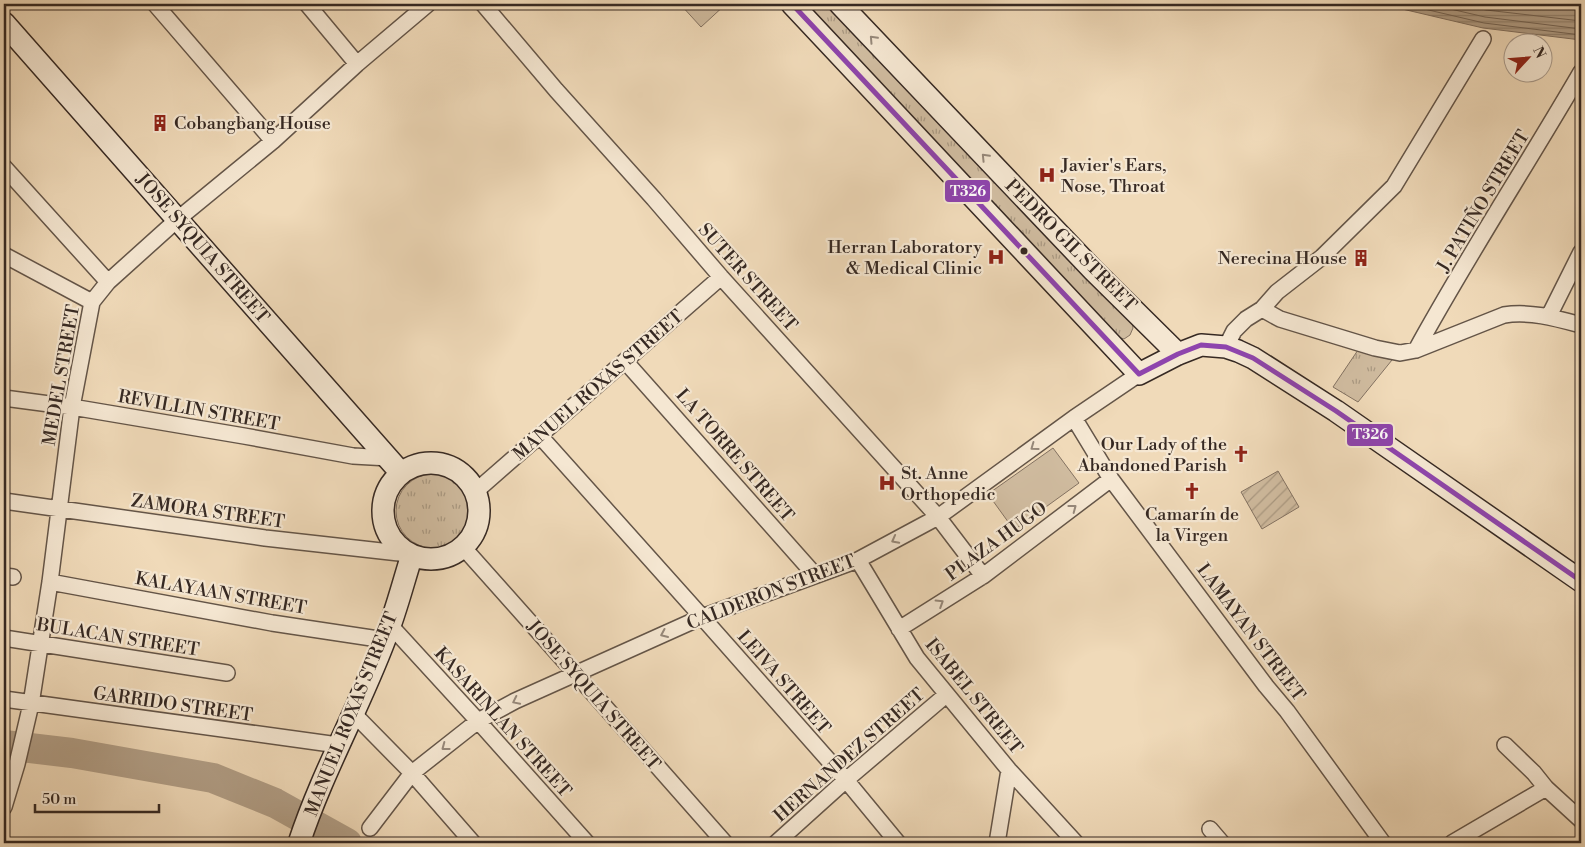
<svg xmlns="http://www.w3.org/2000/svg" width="1585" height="847" font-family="'Libre Bodoni',serif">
<defs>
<pattern id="park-tufts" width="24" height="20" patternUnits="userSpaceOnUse" patternTransform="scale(1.25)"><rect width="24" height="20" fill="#d0bca0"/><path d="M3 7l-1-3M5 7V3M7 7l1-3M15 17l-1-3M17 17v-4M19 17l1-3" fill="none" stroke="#aa9982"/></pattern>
<pattern id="garden-furrows" width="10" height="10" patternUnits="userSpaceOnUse" patternTransform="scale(1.25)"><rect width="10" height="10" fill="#d0bca0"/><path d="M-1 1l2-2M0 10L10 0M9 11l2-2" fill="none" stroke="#aa9982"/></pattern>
<pattern id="water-rules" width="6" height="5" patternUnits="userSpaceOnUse" patternTransform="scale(1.25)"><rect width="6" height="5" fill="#b19e86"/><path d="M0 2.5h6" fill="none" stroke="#91816d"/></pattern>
</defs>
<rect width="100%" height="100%" fill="#f0dab9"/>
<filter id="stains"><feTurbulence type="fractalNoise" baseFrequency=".004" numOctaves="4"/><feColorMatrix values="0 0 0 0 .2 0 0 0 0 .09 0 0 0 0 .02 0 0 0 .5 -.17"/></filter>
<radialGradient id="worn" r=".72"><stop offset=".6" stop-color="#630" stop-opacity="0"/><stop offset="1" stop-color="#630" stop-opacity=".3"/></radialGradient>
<path fill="url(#park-tufts)" stroke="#837262" d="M 800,4 L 830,4 L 1132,322 L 1133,328 L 1130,335 L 1124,339 L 1115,336 Z
M 1358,350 L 1392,360 L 1358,402 L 1333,387 Z
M396 511a37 37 0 1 1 74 0a37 37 0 1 1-74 0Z"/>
<path fill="url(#garden-furrows)" stroke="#837262" d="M 1278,471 L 1299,507 L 1262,529 L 1241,492 Z"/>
<path fill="#d0bca0" stroke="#837262" d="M 680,4 L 726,4 L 701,27 Z
M 1053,448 L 1079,483 L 1014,530 L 988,494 Z"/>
<path fill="url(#water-rules)" stroke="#806f5e" d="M 1381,4 L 1581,4 L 1581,40 L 1483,28 Z"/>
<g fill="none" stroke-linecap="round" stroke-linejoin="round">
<path stroke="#746454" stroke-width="1" d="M 1403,4 L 1484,23 L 1581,35
M 1429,4 L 1485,17 L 1581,29
M 1461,4 L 1486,10 L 1581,21"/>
<path stroke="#b19e86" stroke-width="30" d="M 4,745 L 72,753 L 213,778 L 275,803 L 347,843"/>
<g stroke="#645548" stroke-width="18">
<path id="street" d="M 155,4 L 273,141
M 307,4 L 357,64
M 483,4 L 556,90 L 654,199 L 721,277 L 938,517 L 983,576
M 4,167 L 108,282
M 4,255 L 92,302
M 1262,309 L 1280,319 L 1375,348 L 1400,353 L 1416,350 L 1504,315 C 1530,311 1555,318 1581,325
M 1549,316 L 1581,252
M 1226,347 L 1234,331 L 1246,319 L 1262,309 L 1277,292 L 1322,257 L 1394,186 L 1483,39
M 1416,350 C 1468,255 1527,165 1581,72
M 625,361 L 815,575
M 4,398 L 72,407 L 244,436 L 353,456 L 389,458
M 1074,418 L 1111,479 L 1266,686 L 1287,711 L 1383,843
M 540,436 L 702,617 L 846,780 L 898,843
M 475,492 L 721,277
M 4,501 L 265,538 L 408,554
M 463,547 L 576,674 L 725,843
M 858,560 L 917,658 L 1009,770 L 1076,843
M 4,576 L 13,577
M 50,582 L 272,623 L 385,640
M 390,625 L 478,721 L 587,843
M 899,629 L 983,576 L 1111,479
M 4,638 L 227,673
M 4,699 L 338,745
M 353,713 L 412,773 L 473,843
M 1505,745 L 1534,773 L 1546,788 L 1581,820
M 4,807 L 17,764 L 31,704 L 50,582 L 72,407 L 92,302 L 108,282 L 178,219 L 273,141 L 357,64 L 428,4
M 370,828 L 412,773 L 478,721 L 515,701 L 702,617 L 858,560 L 938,517 L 1074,418 L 1139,374
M 1210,829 L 1222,843
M 776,843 L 846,780 L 946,695
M 997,843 L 1009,770
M 1452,843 L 1546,788"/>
</g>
<g stroke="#362923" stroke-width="24">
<path id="secondary" d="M 792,4 L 1139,374 L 1178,354 L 1201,345 L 1226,347 L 1238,351 L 1253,358 L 1336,411 L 1581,581
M 840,4 L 1093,270 L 1178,354
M 4,23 L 401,473
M383 511a48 48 0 1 1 96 0a48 48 0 1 1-96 0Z
M 299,843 C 322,773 359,708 385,639 C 396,612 403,583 412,555"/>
</g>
<use href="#street" stroke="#f5e7d2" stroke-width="15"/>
<use href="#secondary" stroke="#f5e7d2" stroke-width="21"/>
<g stroke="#f5e7d2" stroke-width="9">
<path id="bus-1" d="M 792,4 L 1139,374 L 1178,354 L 1201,345 L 1226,347 L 1253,358 L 1336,411 L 1581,581"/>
</g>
<use href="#bus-1" stroke="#8e44ad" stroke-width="5"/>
</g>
<defs><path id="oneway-chevron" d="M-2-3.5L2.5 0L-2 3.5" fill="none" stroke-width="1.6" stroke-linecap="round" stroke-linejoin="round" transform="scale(1.25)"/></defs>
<g stroke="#96887a">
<use href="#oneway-chevron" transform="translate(873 39) rotate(-133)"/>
<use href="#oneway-chevron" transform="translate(985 157) rotate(-134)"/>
<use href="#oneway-chevron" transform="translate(1034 447) rotate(144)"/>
<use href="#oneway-chevron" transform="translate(1073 508) rotate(-37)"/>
<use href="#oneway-chevron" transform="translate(895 540) rotate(152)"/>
<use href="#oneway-chevron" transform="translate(940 603) rotate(-32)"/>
<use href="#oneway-chevron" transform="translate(664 634) rotate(156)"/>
<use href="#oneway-chevron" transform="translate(516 701) rotate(154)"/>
<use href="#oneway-chevron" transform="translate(445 747) rotate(143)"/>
</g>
<defs>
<g id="building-bare" transform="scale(1.35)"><path d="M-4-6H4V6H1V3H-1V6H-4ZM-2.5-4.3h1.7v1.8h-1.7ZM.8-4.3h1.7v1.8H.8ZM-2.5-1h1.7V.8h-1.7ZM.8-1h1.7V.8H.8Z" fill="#8f2418" stroke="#f5e7d2" stroke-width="2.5" paint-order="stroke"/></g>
<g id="hospital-bare" transform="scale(1.35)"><path d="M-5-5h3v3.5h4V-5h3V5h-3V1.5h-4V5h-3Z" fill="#8f2418" stroke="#f5e7d2" stroke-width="2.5" paint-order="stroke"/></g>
<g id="church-bare" transform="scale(1.35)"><path d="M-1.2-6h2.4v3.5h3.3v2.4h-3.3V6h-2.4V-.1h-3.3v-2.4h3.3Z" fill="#8f2418" stroke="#f5e7d2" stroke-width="2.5" paint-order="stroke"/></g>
</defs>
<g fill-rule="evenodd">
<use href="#building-bare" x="160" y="123"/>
<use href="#hospital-bare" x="1047" y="175"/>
<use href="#hospital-bare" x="996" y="257"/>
<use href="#building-bare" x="1361" y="258"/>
<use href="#church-bare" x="1241" y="454"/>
<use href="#hospital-bare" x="887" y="483"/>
<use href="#church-bare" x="1192" y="491"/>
</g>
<circle fill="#362923" stroke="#f5e7d2" stroke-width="2" cx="1024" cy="251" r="4.5"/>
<g text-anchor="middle" stroke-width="4.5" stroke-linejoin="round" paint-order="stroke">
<g font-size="18" fill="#362923" stroke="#f5e7d2" text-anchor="start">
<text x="174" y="129">Cobangbang House</text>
<text x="1061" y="171">Javier's Ears,<tspan x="1061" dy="21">Nose, Throat</tspan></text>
<text x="982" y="253" text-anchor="end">Herran Laboratory<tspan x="982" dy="21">&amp; Medical Clinic</tspan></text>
<text x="1347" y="264" text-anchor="end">Nerecina House</text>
<text x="1227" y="450" text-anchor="end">Our Lady of the<tspan x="1227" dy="21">Abandoned Parish</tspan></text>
<text x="901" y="479">St. Anne<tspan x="901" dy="21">Orthopedic</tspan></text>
<text x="1192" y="520" text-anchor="middle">Camarín de<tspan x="1192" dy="21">la Virgen</tspan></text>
</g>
<g font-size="18" fill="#362923" stroke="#f5e7d2">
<text transform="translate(1483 201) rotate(-59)" y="6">J. PATIÑO STREET</text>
<text transform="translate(1071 245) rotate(45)" y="6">PEDRO GIL STREET</text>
<text transform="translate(203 248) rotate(49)" y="6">JOSE SYQUIA STREET</text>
<text transform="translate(748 277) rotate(48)" y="6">SUTER STREET</text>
<text transform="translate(61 375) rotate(-80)" y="6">MEDEL STREET</text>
<text transform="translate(598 385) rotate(-41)" y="6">MANUEL ROXAS STREET</text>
<text transform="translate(199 410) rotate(10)" y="6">REVILLIN STREET</text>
<text transform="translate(735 455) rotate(49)" y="6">LA TORRE STREET</text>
<text transform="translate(208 511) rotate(8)" y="6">ZAMORA STREET</text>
<text transform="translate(996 541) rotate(-36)" y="6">PLAZA HUGO</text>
<text transform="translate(771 592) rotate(-21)" y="6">CALDERON STREET</text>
<text transform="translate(221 593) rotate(10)" y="6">KALAYAAN STREET</text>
<text transform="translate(1251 632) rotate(53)" y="6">LAMAYAN STREET</text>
<text transform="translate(118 637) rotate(9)" y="6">BULACAN STREET</text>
<text transform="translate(784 682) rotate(49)" y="6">LEIVA STREET</text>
<text transform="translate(594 695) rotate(49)" y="6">JOSE SYQUIA STREET</text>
<text transform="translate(974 696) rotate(51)" y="6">ISABEL STREET</text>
<text transform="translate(173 704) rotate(8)" y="6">GARRIDO STREET</text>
<text transform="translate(351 714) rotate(-68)" y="6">MANUEL ROXAS STREET</text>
<text transform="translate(503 722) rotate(48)" y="6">KASARINLAN STREET</text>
<text transform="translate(849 755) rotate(-41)" y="6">HERNANDEZ STREET</text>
</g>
</g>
<g stroke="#f5e7d2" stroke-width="2">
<rect x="944" y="179" width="47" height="24" rx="5" fill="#8e44ad"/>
<rect x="1346" y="423" width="48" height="24" rx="5" fill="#8e44ad"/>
</g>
<g font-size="14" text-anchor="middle" font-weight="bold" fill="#fff">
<text x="968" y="196">T326</text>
<text x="1370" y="439">T326</text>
</g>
<rect width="1585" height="847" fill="none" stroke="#f0dab9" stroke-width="20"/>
<rect x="5" y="5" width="1575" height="837" fill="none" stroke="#362923" stroke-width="2.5"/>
<rect x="10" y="10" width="1565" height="827" fill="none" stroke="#362923"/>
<g transform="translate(1528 58) rotate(64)"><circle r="24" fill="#f5e7d2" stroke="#a99b8c"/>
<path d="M0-4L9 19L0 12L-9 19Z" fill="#8f2418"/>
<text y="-8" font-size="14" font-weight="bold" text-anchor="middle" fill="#362923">N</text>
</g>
<path d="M35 804v8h124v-8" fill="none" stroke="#362923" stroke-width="2.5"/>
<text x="42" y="804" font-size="15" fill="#362923" stroke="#f5e7d2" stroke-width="4" paint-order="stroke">50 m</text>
<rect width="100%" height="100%" filter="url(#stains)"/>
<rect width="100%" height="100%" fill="url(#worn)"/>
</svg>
